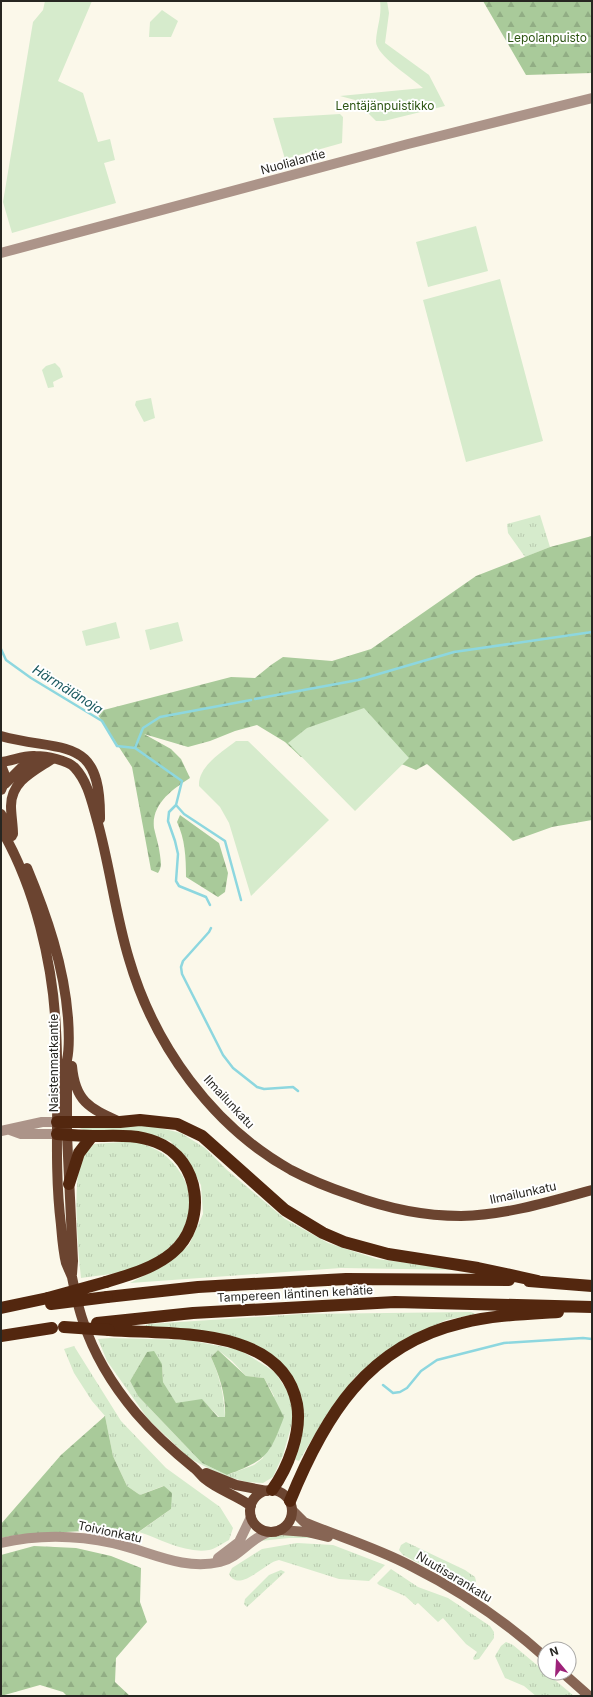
<svg xmlns="http://www.w3.org/2000/svg" width="593" height="1697" font-family="Inter,sans-serif">
<defs>
<pattern id="grass-tufts" width="24" height="20" patternUnits="userSpaceOnUse"><rect width="24" height="20" fill="#d6ebcc"/><path d="M3 7l-1-3M5 7V3M7 7l1-3M15 17l-1-3M17 17v-4M19 17l1-3" fill="none" stroke="#b8c9af"/></pattern>
<pattern id="forest-firs" width="22" height="20" patternUnits="userSpaceOnUse"><rect width="22" height="20" fill="#a9ca9a"/><path d="M5 1l3.5 6h-7zM16 11l3.5 6h-7z" fill="#91ad84"/></pattern>
</defs>
<rect width="100%" height="100%" fill="#fbf8ea"/>
<path fill="url(#grass-tufts)" fill-rule="evenodd" d="M 540,515 L 550,547 L 525,557 L 508,533 L 507,524 Z
M 148,1125 L 181,1133 L 205,1148 L 227,1170 L 285,1219 L 328,1243 L 377,1259 L 463,1270 L 341,1268 L 130,1283 L 161,1267 L 189,1245 L 203,1214 L 201,1185 L 189,1163 L 170,1141 L 135,1131 L 86,1131 L 75,1126 Z
M 137,1141 C 147,1146 160,1150 167,1157 C 201,1188 196,1228 160,1256 C 141,1271 105,1275 81,1278 C 78,1250 72,1183 82,1157 C 84,1153 91,1148 94,1144 Z
M 471,1312 L 476,1314 L 446,1320 L 400,1342 L 356,1376 L 327,1414 L 299,1461 L 293,1459 L 304,1412 L 289,1374 L 273,1357 L 140,1327 L 149,1324 L 302,1314 Z
M 110,1338 L 188,1340 L 240,1350 L 275,1372 L 291,1397 L 293,1420 L 283,1455 L 273,1477 L 263,1483 L 247,1482 L 221,1475 L 189,1458 L 148,1419 L 107,1361 L 98,1339 ZM 218,1350 L 232,1361 L 246,1376 L 264,1378 L 274,1396 L 263,1458 L 254,1465 L 227,1475 L 202,1463 L 138,1396 L 130,1381 L 147,1352 L 162,1364 L 163,1382 L 176,1404 L 202,1400 L 219,1417 L 225,1417 C 224,1395 220,1377 211,1357 Z
M 74,1346 L 121,1421 L 166,1468 L 220,1507 L 233,1528 L 229,1540 C 223,1543 215,1549 209,1550 C 186,1554 161,1539 139,1532 L 171,1509 L 163,1486 L 140,1495 L 127,1486 L 113,1456 L 105,1416 L 92,1401 L 74,1373 L 64,1349 Z
M 291,1534 L 320,1538 L 289,1538 L 260,1541 L 266,1537 Z
M 406,1542 L 465,1570 L 475,1577 L 476,1581 L 471,1588 L 464,1587 L 403,1555 L 399,1550 L 401,1545 Z
M 297,1543 L 333,1545 L 385,1565 L 369,1581 L 339,1579 L 279,1560 C 265,1562 240,1594 229,1574 L 232,1568 L 262,1549 Z
M 391,1569 L 418,1587 L 448,1598 L 490,1626 L 494,1632 L 494,1638 L 479,1659 L 474,1660 L 473,1658 L 477,1652 L 466,1644 L 443,1618 L 438,1622 L 418,1603 L 415,1605 L 405,1596 L 379,1585 L 377,1583 Z
M 281,1570 L 285,1572 L 247,1607 L 244,1604 L 245,1599 L 269,1575 Z
M 506,1642 L 513,1645 L 574,1696 L 536,1696 L 524,1686 L 505,1678 L 495,1656 L 501,1646 Z"/>
<path fill="url(#forest-firs)" d="M 483,1 L 592,1 L 592,73 L 526,75 Z
M 592,536 L 592,820 L 552,827 L 513,841 L 427,764 L 416,770 L 392,760 L 301,757 L 285,742 L 257,725 L 235,731 L 210,741 L 188,747 L 144,734 L 171,749 L 181,759 L 190,778 C 173,789 151,804 154,828 C 156,837 159,846 160,855 C 161,863 162,867 158,873 L 151,870 L 132,767 L 96,712 L 231,677 L 255,678 L 271,665 L 283,657 L 332,661 L 371,649 L 476,576 L 550,547 Z
M 180,815 L 219,843 L 228,873 L 225,892 L 218,897 L 186,877 C 186,857 185,839 177,822 Z
M 218,1350 L 246,1376 L 264,1378 L 284,1417 C 269,1457 266,1460 227,1475 L 202,1463 L 138,1396 L 130,1381 L 147,1352 L 154,1351 L 162,1364 L 163,1382 L 176,1403 L 202,1399 L 218,1417 L 225,1417 C 226,1396 220,1377 211,1357 Z
M 105,1416 L 113,1456 L 127,1486 L 140,1495 L 164,1486 L 172,1493 L 171,1509 L 137,1533 L 83,1531 L 17,1535 L 1,1538 L 1,1524 L 61,1455 Z
M 34,1546 L 76,1548 L 111,1556 L 141,1568 L 140,1602 L 147,1622 L 116,1658 L 115,1682 L 130,1696 L 67,1696 L 63,1692 L 40,1685 L 1,1696 L 1,1555 Z"/>
<path fill="#d6ebcc" d="M 45,1 L 92,1 L 58,81 L 83,93 L 98,142 L 110,139 L 115,160 L 104,163 L 116,203 L 12,233 L 3,202 L 33,22 L 43,10 Z
M 380,1 L 387,1 L 389,13 L 385,43 L 429,75 L 445,106 L 384,121 L 376,121 L 355,100 L 340,96 L 423,88 C 412,78 375,55 376,41 C 377,26 382,16 380,1 Z
M 162,10 L 178,21 L 171,37 L 149,37 L 150,22 Z
M 340,114 L 343,117 L 342,143 L 285,159 L 273,118 Z
M 476,226 L 488,271 L 428,287 L 416,242 Z
M 500,279 L 543,441 L 466,462 L 423,300 Z
M 55,363 L 60,368 L 63,377 L 53,382 L 54,387 L 48,388 L 42,370 L 46,366 Z
M 151,398 L 155,418 L 144,422 L 135,405 L 136,401 Z
M 116,622 L 120,638 L 86,646 L 82,631 Z
M 178,622 L 183,641 L 150,650 L 145,630 Z
M 364,708 L 409,758 L 355,811 L 288,743 L 307,728 Z
M 236,741 L 248,741 L 329,820 L 251,896 L 229,823 L 220,807 L 199,786 C 198,766 222,752 236,741 Z"/>
<g fill="none" stroke-linecap="round" stroke-linejoin="round">
<path stroke="#8dd7df" stroke-width="2.5" d="M 1,649 L 6,660 L 31,678 L 102,721 L 117,746 L 135,748 L 182,781 L 176,805 L 184,814 L 225,841 L 241,900
M 255,699 L 358,680 L 454,652 L 592,632
M 135,748 L 143,728 L 160,717 L 251,700
M 176,805 L 169,812 L 168,821 L 175,841 L 178,854 L 176,881 L 179,886 L 206,897 L 210,905
M 211,928 L 209,932 L 183,961 L 181,967 L 182,974 L 223,1055 L 233,1068 L 257,1087 L 264,1089 L 293,1087 L 298,1091
M 383,1385 L 393,1393 L 400,1392 L 407,1388 L 421,1371 L 437,1360 L 504,1343 L 583,1338 L 592,1339"/>
<path stroke="#ac9489" stroke-width="10" d="M 1,253 L 408,144 L 592,98
M 10,1130 L 21,1134 L 57,1134
M 1,1131 L 42,1122 L 57,1122
M 1,1543 C 39,1534 75,1535 113,1543 C 149,1551 183,1571 220,1562 C 240,1557 250,1538 269,1532
M 218,1558 L 239,1542 L 251,1517"/>
<path stroke="#876554" stroke-width="10" d="M 292,1510 L 304,1522 C 340,1537 377,1548 411,1566 C 459,1590 505,1621 545,1657
M 280,1530 L 307,1532 L 328,1537
M 563,1673 L 589,1696"/>
<path stroke="#6b4430" stroke-width="10" d="M 1,736 C 63,753 101,734 100,819
M 1,762 C 12,761 24,755 35,756 C 46,756 68,760 75,768 C 88,782 92,803 97,820 C 110,866 115,913 129,959 C 154,1045 212,1126 291,1170 C 310,1180 330,1188 351,1195 C 386,1208 423,1216 461,1216 C 506,1215 549,1202 592,1190
M 1,765 L 6,778 L 1,790
M 5,784 L 21,768 L 41,760
M 1,814 L 12,836
M 1,829 C 35,887 53,964 56,1030 C 60,1095 53,1160 61,1225 C 62,1237 63,1251 66,1263 C 68,1268 70,1272 72,1277 C 75,1292 78,1307 83,1321 C 94,1355 114,1387 136,1413 C 154,1434 173,1451 194,1468 C 198,1471 201,1476 205,1479 C 218,1490 236,1495 251,1506
M 13,834 C 13,825 11,815 11,806 C 11,781 34,771 52,759
M 27,868 C 47,916 64,966 68,1018 C 69,1032 70,1046 67,1060 L 67,1135 L 73,1261 L 72,1274
M 72,1066 C 75,1101 89,1108 118,1121
M 206,1473 L 236,1485 L 267,1491
M250 1511a21 21 0 1 1 42 0a21 21 0 1 1-42 0Z"/>
<path stroke="#53270f" stroke-width="12" d="M 57,1122 L 120,1122 L 140,1120 L 177,1124 L 202,1136 L 285,1210 L 323,1233 L 344,1242 L 388,1254 L 478,1268 L 538,1281
M 57,1134 C 69,1135 81,1136 93,1136 C 115,1136 136,1134 156,1142 C 201,1159 208,1223 172,1253 C 154,1268 129,1275 106,1282
M 69,1184 L 79,1153 L 92,1136
M 529,1281 L 592,1286
M 107,1297 L 198,1287 L 346,1279 L 509,1280
M 1,1308 L 48,1298
M 97,1323 L 193,1313 L 395,1302 L 592,1307
M 109,1330 C 170,1335 282,1325 297,1404 C 302,1432 288,1468 272,1490
M 1,1336 L 52,1328
M 290,1501 C 324,1417 367,1345 462,1323 C 493,1315 526,1314 558,1312"/>
<path stroke="#53270f" stroke-width="12" d="M 48,1298 L 106,1282
M 51,1304 L 107,1297
M 64,1327 L 109,1330"/>
</g>
<g text-anchor="middle" stroke-width="4" stroke-linejoin="round" paint-order="stroke">
<g font-size="12" fill="#2e5614" stroke="#fff">
<text x="547" y="42">Lepolanpuisto</text>
<text x="385" y="110">Lentäjänpuistikko</text>
</g>
<g font-size="12" fill="#272621" stroke="#fff">
<text transform="translate(293 162) rotate(-15)" y="4">Nuolialantie</text>
<text transform="translate(54 1063) rotate(-90)" y="4">Naistenmatkantie</text>
<text transform="translate(229 1102) rotate(47)" y="4">Ilmailunkatu</text>
<text transform="translate(523 1193) rotate(-12)" y="4">Ilmailunkatu</text>
<text transform="translate(295 1294) rotate(-3)" y="4">Tampereen läntinen kehätie</text>
<text transform="translate(110 1532) rotate(12)" y="4">Toivionkatu</text>
<text transform="translate(454 1577) rotate(31)" y="4">Nuutisarankatu</text>
</g>
<g font-size="13" font-style="italic" fill="#19585e" stroke="#fff">
<text transform="translate(68 689) rotate(32)" y="5">Härmälänoja</text>
</g>
</g>
<rect width="593" height="1697" fill="none" stroke="#272621" stroke-width="4"/>
<g transform="translate(557 1661) rotate(342)"><circle r="19" fill="#ffffff" stroke="#a9a8a6"/>
<path d="M0-3L7 15L0 10L-7 15Z" fill="#9d2279"/>
<text y="-6" font-size="11" font-weight="bold" text-anchor="middle" fill="#272621">N</text>
</g>
</svg>
